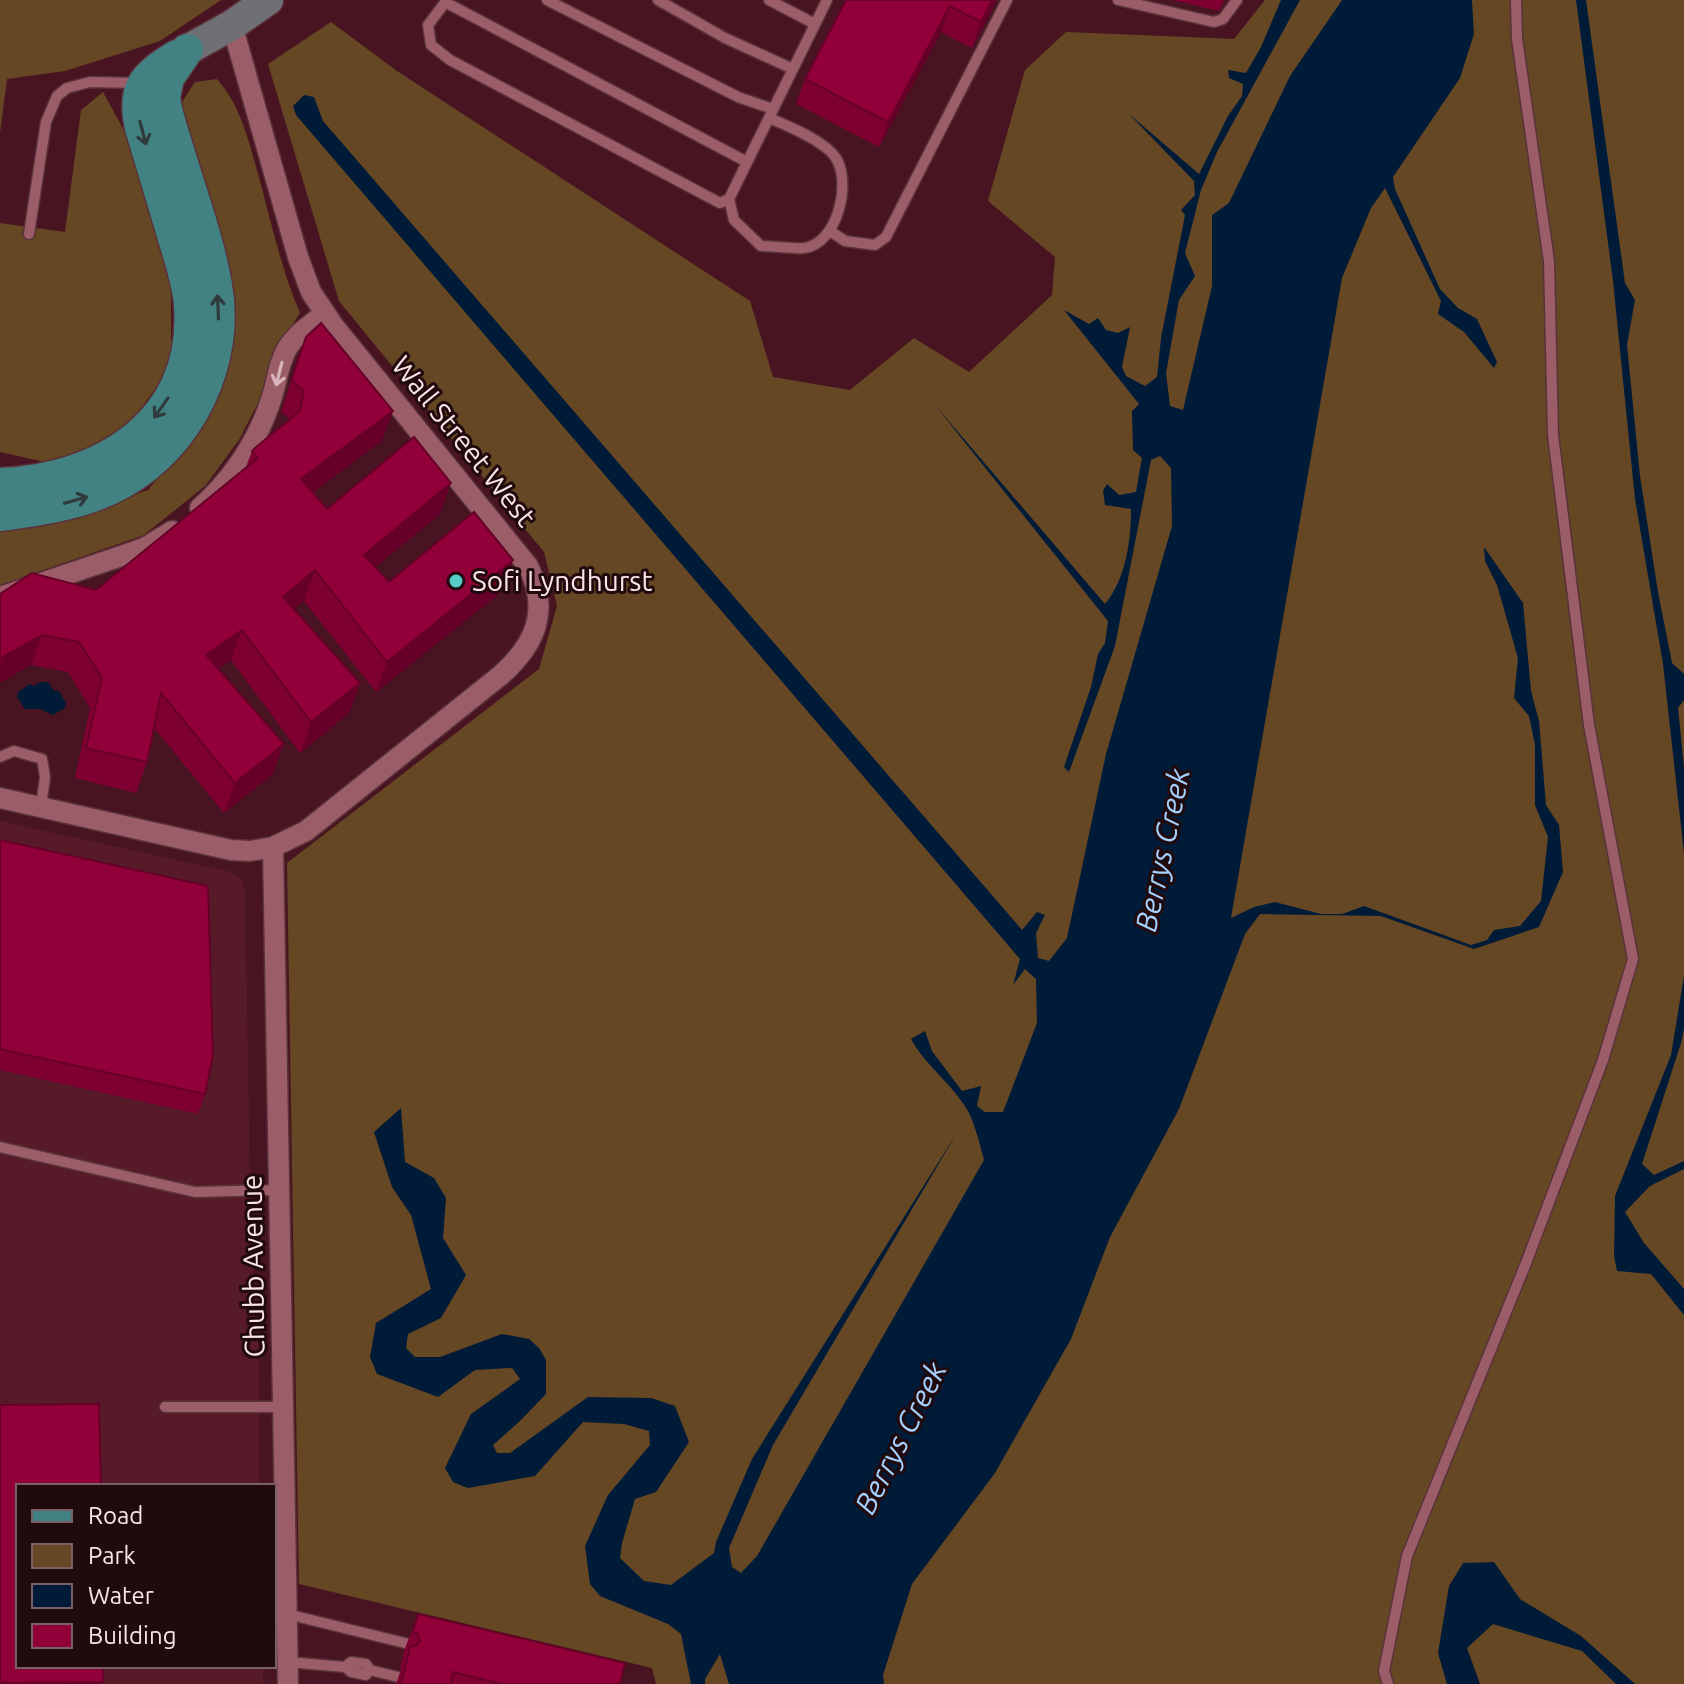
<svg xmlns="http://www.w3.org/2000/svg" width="1684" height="1684" font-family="Ubuntu,sans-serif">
<rect width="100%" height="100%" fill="#491421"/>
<path fill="#571a28" d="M 0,821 L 231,872 L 242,880 L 245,893 L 251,1237 L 259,1358 L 259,1486 L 18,1486 L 18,1666 L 263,1666 L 263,1684 L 0,1684 Z"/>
<path fill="#654724" d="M 0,0 L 221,0 L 160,41 L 65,71 L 7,79 L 0,133 Z
M 1265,0 L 1684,0 L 1684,1684 L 656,1684 L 652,1668 L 299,1584 L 287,863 L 539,669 L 557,606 L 544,552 L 339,301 L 268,64 L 331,22 L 397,71 L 750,301 L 773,377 L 850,390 L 914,338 L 969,372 L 1052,295 L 1055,257 L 988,201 L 1025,70 L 1066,32 L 1234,39 Z
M 217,79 C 242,107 250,146 260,181 C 272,226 282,271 300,313 L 276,350 L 262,395 L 239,440 L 205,486 L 144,535 L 0,585 L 0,527 L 76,515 L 148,490 L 207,416 L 180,105 L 195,82 Z
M 103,92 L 136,152 L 171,274 L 171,367 L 123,433 L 49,463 L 0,452 L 0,223 L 65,232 L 81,110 Z"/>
<path fill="#001b38" d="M 1281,0 L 1300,0 L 1217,152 L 1201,190 L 1185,253 L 1195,276 L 1179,300 L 1166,373 L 1170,406 L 1183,410 L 1212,286 L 1212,215 L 1229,203 L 1290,76 L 1342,0 L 1472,0 L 1474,34 L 1460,78 L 1393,177 L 1395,189 L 1440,289 L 1458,308 L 1477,319 L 1497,362 L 1494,368 L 1464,332 L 1438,314 L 1441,301 L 1385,188 L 1371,208 L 1342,278 L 1231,918 L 1254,907 L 1275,902 L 1321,914 L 1342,914 L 1364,906 L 1471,945 L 1487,940 L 1494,930 L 1520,926 L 1541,901 L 1548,837 L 1535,805 L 1535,745 L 1529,716 L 1514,698 L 1518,658 L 1497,585 L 1485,561 L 1484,547 L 1523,603 L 1531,691 L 1539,721 L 1546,805 L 1559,825 L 1563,872 L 1539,927 L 1474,949 L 1381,916 L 1260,914 L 1245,934 L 1179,1109 L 1110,1237 L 1071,1339 L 995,1473 L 912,1584 L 883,1675 L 884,1684 L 729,1684 L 720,1654 L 705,1679 L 705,1684 L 691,1684 L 681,1634 L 668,1624 L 600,1596 L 590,1584 L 585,1546 L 608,1495 L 650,1445 L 649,1431 L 624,1424 L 583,1422 L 535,1476 L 468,1488 L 453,1482 L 445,1468 L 471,1414 L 520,1379 L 512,1368 L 475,1370 L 438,1397 L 377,1374 L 370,1357 L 376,1323 L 431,1289 L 411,1215 L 392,1187 L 374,1132 L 401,1108 L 405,1162 L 434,1178 L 446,1198 L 443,1238 L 466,1275 L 441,1318 L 408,1334 L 406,1348 L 415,1357 L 440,1357 L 502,1334 L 529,1339 L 539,1348 L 546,1360 L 546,1394 L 520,1421 L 493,1445 L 497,1453 L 510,1453 L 588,1397 L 651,1398 L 675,1406 L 689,1442 L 656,1492 L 635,1499 L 622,1543 L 620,1558 L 644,1581 L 671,1585 L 714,1553 L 716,1542 L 752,1459 L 958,1131 L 773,1445 L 729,1548 L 732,1567 L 741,1573 L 757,1556 L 984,1160 C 979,1142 974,1117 962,1102 C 947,1080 924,1063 911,1039 L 925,1031 L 932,1051 L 962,1091 L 981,1086 L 977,1106 L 985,1112 L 1003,1112 L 1037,1023 L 1036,979 L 1025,969 L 1013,985 L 1020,959 L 296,115 L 293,106 L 304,95 L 314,97 L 323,121 L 1022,930 L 1037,912 L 1045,915 L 1036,933 L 1038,958 L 1049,961 L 1067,938 L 1106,754 L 1172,526 L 1171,468 L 1160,456 L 1151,460 L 1115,646 L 1069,772 L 1064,767 L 1091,687 L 1098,654 L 1105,643 L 1108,621 L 935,405 L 1105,604 C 1126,579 1131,540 1131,509 L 1105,505 L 1103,491 L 1107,484 L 1119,495 L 1136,492 L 1142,458 L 1133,450 L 1132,411 L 1139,404 L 1064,310 L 1089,324 L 1098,318 L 1106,330 L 1118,333 L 1130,327 L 1122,367 L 1126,376 L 1145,386 L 1157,377 L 1161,338 L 1185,215 L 1181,210 L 1195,195 L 1194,181 L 1129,114 L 1199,174 L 1228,116 L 1242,96 L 1243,84 L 1229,78 L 1228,70 L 1246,73 L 1261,47 Z
M 1576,0 L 1586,0 L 1625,283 L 1635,300 L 1627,345 L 1640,476 L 1658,592 L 1672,663 L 1684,674 L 1684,700 L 1678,708 L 1684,767 L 1684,853 L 1663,664 L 1635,499 L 1613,281 Z
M 41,682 L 48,682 L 54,691 L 59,691 L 66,703 L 65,708 L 53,715 L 40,709 L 25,709 L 17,697 L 18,692 L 30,684 L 33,686 Z
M 1684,976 L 1684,1029 L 1681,1043 L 1642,1164 L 1654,1175 L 1684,1161 L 1684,1169 L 1650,1186 L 1625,1212 L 1644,1243 L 1684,1289 L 1684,1315 L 1651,1274 L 1617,1271 L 1614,1256 L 1615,1196 L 1671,1055 Z
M 1494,1562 L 1520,1599 L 1581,1636 L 1635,1684 L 1616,1684 L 1582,1651 L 1493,1624 L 1467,1648 L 1480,1684 L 1447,1684 L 1438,1653 L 1449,1586 L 1463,1563 Z"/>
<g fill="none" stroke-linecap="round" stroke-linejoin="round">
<g stroke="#5a323b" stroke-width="13">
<path id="lane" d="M 447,0 L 428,25 L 431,45 L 450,60 L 720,203 L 729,199 L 827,0
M 547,0 L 738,97 L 773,109
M 658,0 L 725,38 L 793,69
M 769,0 L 815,24
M 1118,0 L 1214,22 L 1223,19 L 1237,0
M 445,2 L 747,162
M 729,199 L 734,220 L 761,246 C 774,246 790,249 804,248 C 837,244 851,185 837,160 C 828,142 786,125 769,118
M 830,231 L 845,241 L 875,245 L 886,237 L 1007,0
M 29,234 L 46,122 L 57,96 L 67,88 L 90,82 L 137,83
M 0,757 L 14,751 L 42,759 L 45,777 L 41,807
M 0,1147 L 195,1192 L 279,1190
M 165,1407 L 283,1407
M 287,1614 L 417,1646
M 288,1662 L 345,1667 L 351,1672 L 366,1675 L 370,1670
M 345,1667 L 351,1662 L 366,1664 L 370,1670 L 398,1677
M 1388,1684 L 1384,1671 L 1407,1556 L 1526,1263 L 1603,1060 L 1633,959 L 1589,725 L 1553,435 L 1549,261 L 1517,39 L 1516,0"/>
</g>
<g stroke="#5a323b" stroke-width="23">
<path id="street" d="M 200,508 C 232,479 257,442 271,400 C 277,383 278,363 288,347 C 297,333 312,324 324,314
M 0,597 L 130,553 L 146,547 L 172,531
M 0,798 L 231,850 L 250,851 L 273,847 L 306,831 L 501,675 C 536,644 550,610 528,566 L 333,325 L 311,292 L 298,257 L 232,25
M 273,847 L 288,1684"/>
</g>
<g stroke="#5a323b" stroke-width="33">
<path id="secondary" d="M 187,50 L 232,25 L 268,0"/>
</g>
<g stroke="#5a323b" stroke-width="35">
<path id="primary" d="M 0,484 C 104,480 198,421 190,305 C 188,279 178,253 171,228 C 161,194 151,161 141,128 C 132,88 144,76 177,56
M 0,515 C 41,510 87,503 123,482 C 190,444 230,361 216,285 C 208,239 191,194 178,150 C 173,133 166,115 164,97 L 168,78 L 187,50"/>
</g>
<use href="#lane" stroke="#9b5e68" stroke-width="10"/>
<use href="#street" stroke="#9b5e68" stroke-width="20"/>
<use href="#secondary" stroke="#6f7075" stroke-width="30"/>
<use href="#primary" stroke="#438282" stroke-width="32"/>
</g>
<path fill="#7e0031" d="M 846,0 L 997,0 L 972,48 L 941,32 L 879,147 L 796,104 L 805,79 Z
M 1173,0 L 1224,0 L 1219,11 Z
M 306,337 L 382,441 L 313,492 L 327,509 L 440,514 L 375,567 L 389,582 L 513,560 L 502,591 L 376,692 L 304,601 L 294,609 L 360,683 L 349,713 L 300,753 L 231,660 L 218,669 L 273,774 L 224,813 L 154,728 L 147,762 L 136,793 L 75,778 L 90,708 L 68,672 L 31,665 L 0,594 L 96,590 L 246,467 L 252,451 L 290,419 L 281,412 Z
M 0,840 L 205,1094 L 198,1114 L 0,1070 Z
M 418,1614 L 620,1684 L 396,1684 L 401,1670 L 400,1669 L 404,1651 Z"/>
<path fill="#660028" d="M 992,0 L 997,0 L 972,48 L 981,22 Z
M 950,6 L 941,32 L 879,147 L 888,122 Z
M 393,411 L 382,441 L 290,509 L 301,479 Z
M 451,483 L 440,514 L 352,585 L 364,555 Z
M 513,560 L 502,591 L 376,692 L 387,662 Z
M 315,570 L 304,601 L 272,628 L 283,597 Z
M 242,630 L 231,660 L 195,686 L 206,655 Z
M 42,635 L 31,665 L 0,683 L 0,665 L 3,657 Z
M 360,683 L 349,713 L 300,753 L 311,722 Z
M 284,744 L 273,774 L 224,813 L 235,783 Z
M 103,1682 L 102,1684 L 0,1684 L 0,1683 Z"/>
<path fill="#920039" stroke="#660028" stroke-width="2" d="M 846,0 L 992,0 L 981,22 L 950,6 L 888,122 L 805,79 Z
M 321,323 L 393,411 L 301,479 L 327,509 L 414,437 L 451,483 L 364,555 L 389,582 L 474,512 L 513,560 L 387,662 L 315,570 L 283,597 L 360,683 L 311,722 L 242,630 L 206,655 L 284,744 L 235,783 L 161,693 L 147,762 L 86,748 L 102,678 L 79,642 L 42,635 L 3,657 L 0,673 L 0,594 L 32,573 L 96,590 L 258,458 L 252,451 L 255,448 L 300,411 L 304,391 L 292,381 L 292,378 L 306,337 Z
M 0,840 L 208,886 L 213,1056 L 205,1094 L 0,1049 Z
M 99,1404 L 101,1486 L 18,1486 L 18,1666 L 103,1666 L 103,1682 L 0,1683 L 0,1405 Z
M 418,1614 L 625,1663 L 620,1684 L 502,1684 L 453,1672 L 451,1684 L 401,1684 L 410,1647 L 417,1645 L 420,1641 L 418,1634 L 413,1632 Z"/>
<defs><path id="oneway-shaft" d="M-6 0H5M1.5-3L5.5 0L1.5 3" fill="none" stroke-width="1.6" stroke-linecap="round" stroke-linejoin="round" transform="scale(2)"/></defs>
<g stroke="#2f3a3c">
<use href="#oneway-shaft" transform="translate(143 133) rotate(75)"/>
<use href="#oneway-shaft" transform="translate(218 307) rotate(-92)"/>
<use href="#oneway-shaft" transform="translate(161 408) rotate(125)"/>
<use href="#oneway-shaft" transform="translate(76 500) rotate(-16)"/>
</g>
<use stroke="#d9b5bb" href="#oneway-shaft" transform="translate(279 374) rotate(104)"/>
<circle fill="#54cdc6" stroke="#210a0e" stroke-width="3" cx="456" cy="581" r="8"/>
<g text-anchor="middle" stroke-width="6" stroke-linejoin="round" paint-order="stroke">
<g font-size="28" fill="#fae4e7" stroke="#210a0e">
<text transform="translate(464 441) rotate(51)" y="10">Wall Street West</text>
<text transform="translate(253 1266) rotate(-91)" y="10">Chubb Avenue</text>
</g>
<g font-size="28" fill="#fae4e7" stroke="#210a0e" text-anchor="start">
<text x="472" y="591">Sofi Lyndhurst</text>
</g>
<g font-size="30" font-style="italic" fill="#a4d0fe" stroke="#210a0e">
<text transform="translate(1163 850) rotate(-78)" y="10">Berrys Creek</text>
<text transform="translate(901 1438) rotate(-63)" y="10">Berrys Creek</text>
</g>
</g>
<rect x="16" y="1484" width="260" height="184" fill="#210a0e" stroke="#786165" stroke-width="2"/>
<rect x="32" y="1510" width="40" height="12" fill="#438282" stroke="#786165" stroke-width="2"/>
<text x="88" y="1524" font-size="24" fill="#fae4e7">Road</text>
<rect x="32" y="1544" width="40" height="24" fill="#654724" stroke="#786165" stroke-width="2"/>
<text x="88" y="1564" font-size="24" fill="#fae4e7">Park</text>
<rect x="32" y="1584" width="40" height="24" fill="#001b38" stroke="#786165" stroke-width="2"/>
<text x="88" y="1604" font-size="24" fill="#fae4e7">Water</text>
<rect x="32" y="1624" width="40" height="24" fill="#920039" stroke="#786165" stroke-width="2"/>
<text x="88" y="1644" font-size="24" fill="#fae4e7">Building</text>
</svg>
